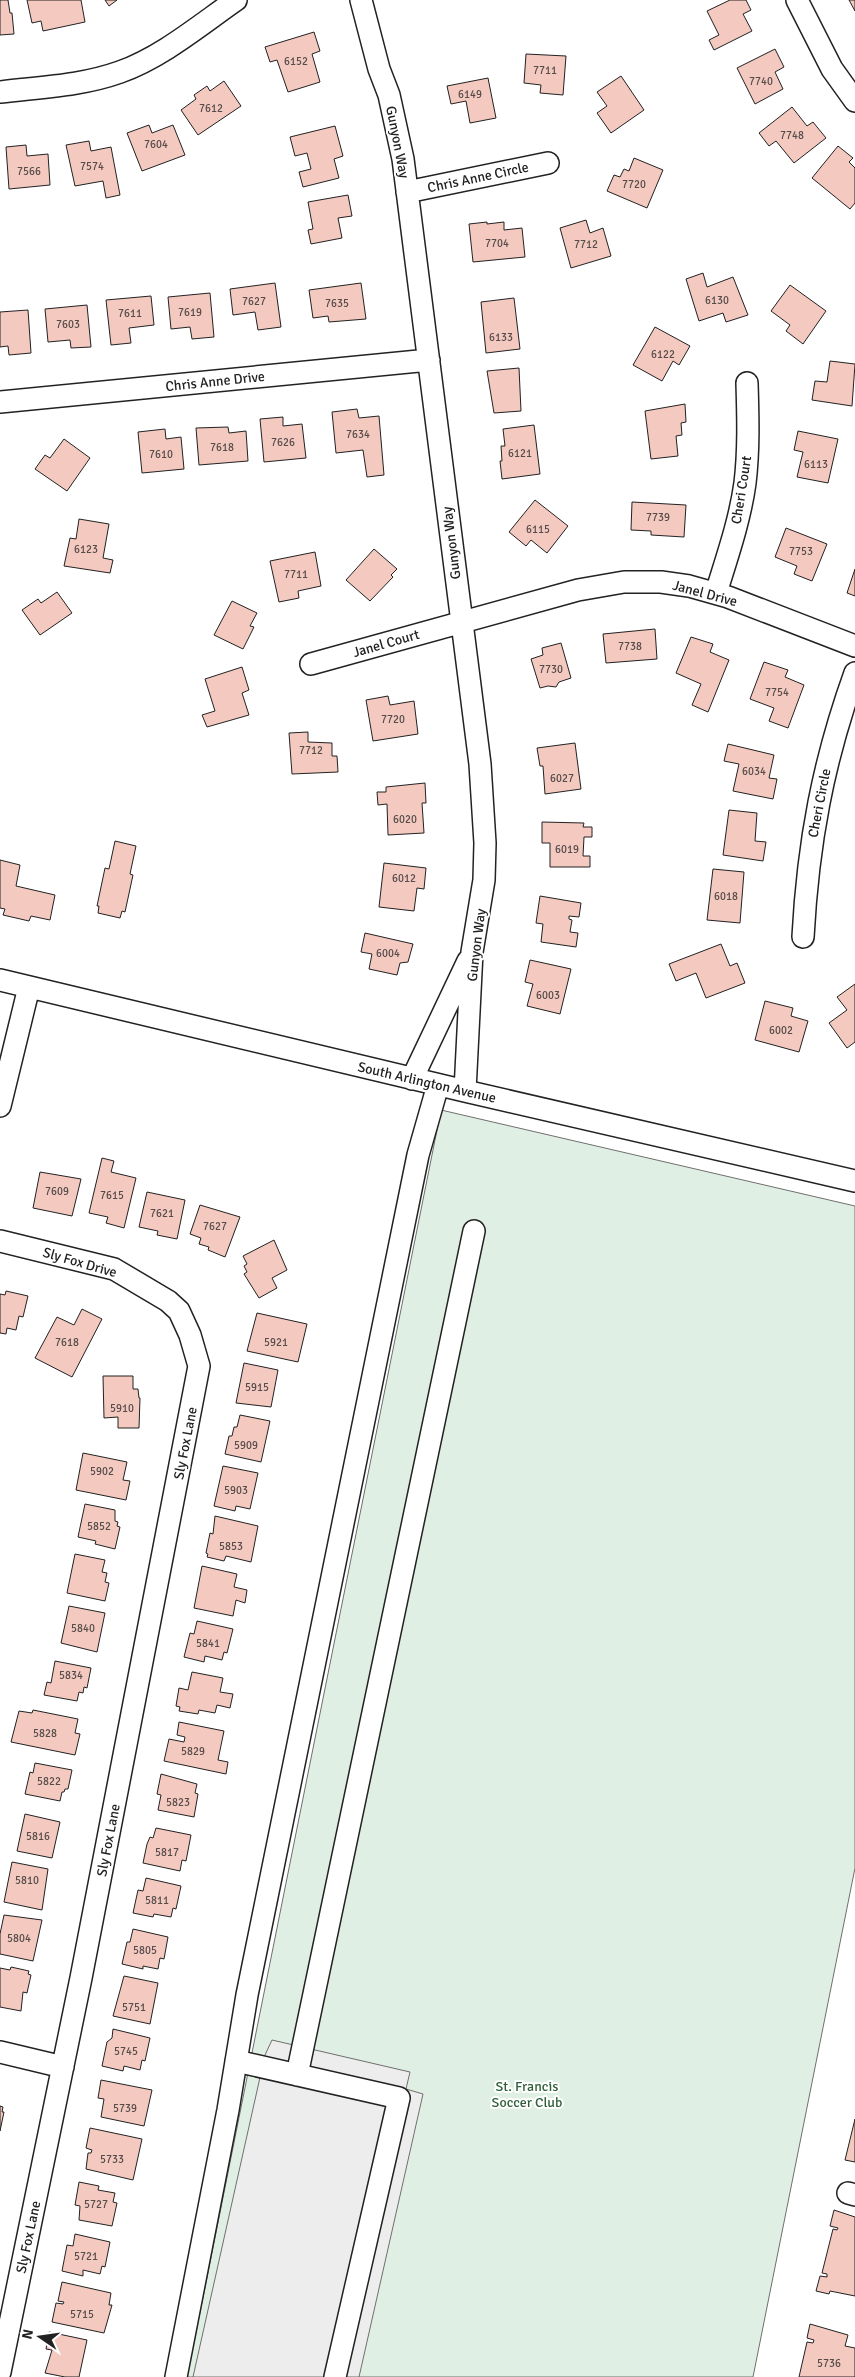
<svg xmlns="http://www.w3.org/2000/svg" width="855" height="2377" font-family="Signika,sans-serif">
<rect width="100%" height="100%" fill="#fff"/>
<path fill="#e0efe3" stroke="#6f6f6f" d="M 441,1110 L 855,1206 L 855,1868 L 753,2377 L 187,2377 Z"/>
<path fill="#ededed" stroke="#6f6f6f" d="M 272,2040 L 410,2072 L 406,2089 L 423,2094 L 359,2377 L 193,2377 L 265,2055 Z"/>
<path fill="#f3c9c0" stroke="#222" d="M 0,0 L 8,0 L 10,13 L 12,13 L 14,34 L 0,35 Z
M 27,0 L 81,0 L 85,22 L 43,31 L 41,21 L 32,23 Z
M 105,0 L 117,0 L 109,6 Z
M 730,0 L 746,0 L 751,10 L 743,14 L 752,31 L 714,50 L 709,40 L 719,35 L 707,11 Z
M 849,0 L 855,0 L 855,11 Z
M 314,32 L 320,51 L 312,54 L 320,82 L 288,92 L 277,60 L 270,62 L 265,47 Z
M 775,49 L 784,67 L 775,72 L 783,89 L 755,104 L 737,68 Z
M 526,54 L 566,56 L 563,95 L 540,93 L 541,85 L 524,83 Z
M 621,76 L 644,110 L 611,133 L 597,113 L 607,106 L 597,92 Z
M 488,78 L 496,118 L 470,123 L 466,101 L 451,104 L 447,86 Z
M 224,81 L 241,106 L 198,135 L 181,110 L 196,99 L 194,95 L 207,86 L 210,91 Z
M 792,107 L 807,126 L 813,122 L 826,138 L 794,163 L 776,141 L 769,146 L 759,133 Z
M 149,125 L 152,133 L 173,125 L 185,155 L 142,171 L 127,133 Z
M 335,126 L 343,156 L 334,159 L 339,178 L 303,187 L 299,172 L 311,169 L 307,153 L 295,156 L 290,137 Z
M 89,141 L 91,151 L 111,147 L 120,195 L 106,198 L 103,181 L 75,186 L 66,145 Z
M 26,145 L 27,156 L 48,154 L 50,185 L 9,189 L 6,147 Z
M 838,146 L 853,158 L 849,162 L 855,168 L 855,203 L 850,209 L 812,178 Z
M 634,158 L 663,170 L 647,208 L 607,191 L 614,175 L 620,177 L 624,169 L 629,171 Z
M 348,195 L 352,216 L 338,218 L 342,238 L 311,244 L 308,230 L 313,229 L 308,202 Z
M 586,220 L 590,233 L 603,228 L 611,256 L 571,268 L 560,228 Z
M 487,222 L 487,224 L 504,222 L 504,230 L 522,228 L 525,257 L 473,262 L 469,224 Z
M 703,273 L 707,287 L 733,277 L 748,315 L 726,322 L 723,313 L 699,321 L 686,279 Z
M 275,283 L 281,327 L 258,330 L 255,312 L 233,315 L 230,289 Z
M 361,283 L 366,319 L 329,322 L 328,316 L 313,318 L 309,290 Z
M 790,285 L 826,311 L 803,344 L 786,331 L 790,325 L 771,311 Z
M 210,293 L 214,337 L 192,339 L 190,327 L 171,329 L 168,297 Z
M 151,296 L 154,325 L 129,328 L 131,343 L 111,345 L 106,300 Z
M 514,298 L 520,349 L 486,353 L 481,302 Z
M 87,305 L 91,347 L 71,348 L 70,340 L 48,342 L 45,309 Z
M 28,310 L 31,353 L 9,355 L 8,346 L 0,347 L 0,312 Z
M 655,327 L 690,346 L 679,365 L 673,361 L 662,381 L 633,365 Z
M 830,361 L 855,364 L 852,406 L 812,400 L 815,381 L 827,382 Z
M 519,368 L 521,411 L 494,413 L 487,371 Z
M 685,404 L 686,422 L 681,423 L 682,435 L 676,436 L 678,456 L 651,459 L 645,411 Z
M 357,409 L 359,418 L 379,416 L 384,475 L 367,477 L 363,450 L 336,453 L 332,412 Z
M 283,417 L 283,426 L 302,424 L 306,458 L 264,462 L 260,419 Z
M 534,425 L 540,474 L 502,479 L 500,461 L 502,461 L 501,446 L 505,446 L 503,429 Z
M 228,427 L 229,433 L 246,431 L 248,461 L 199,465 L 196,428 Z
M 165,429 L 166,439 L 181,437 L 184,469 L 142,473 L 138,432 Z
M 798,431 L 838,439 L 828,483 L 797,477 L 803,452 L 794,450 Z
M 64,439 L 90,458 L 67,491 L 35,469 L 45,455 L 50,458 Z
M 535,500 L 568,526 L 547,553 L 531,540 L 526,546 L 509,532 Z
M 632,502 L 686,505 L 684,537 L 651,535 L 651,531 L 631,530 Z
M 79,519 L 109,524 L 103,558 L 113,560 L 110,573 L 64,566 L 70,538 L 76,539 Z
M 786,528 L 827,544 L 812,581 L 794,574 L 797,566 L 775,557 Z
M 374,549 L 397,569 L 391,575 L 393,577 L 370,601 L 346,580 Z
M 315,552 L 321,586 L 298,591 L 299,598 L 279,602 L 270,561 Z
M 855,569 L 855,596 L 847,593 Z
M 57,592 L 72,613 L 40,635 L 22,610 L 38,599 L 41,603 Z
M 232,601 L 257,613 L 250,626 L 254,627 L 243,649 L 214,635 Z
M 655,629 L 657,659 L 606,663 L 603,634 Z
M 691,637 L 713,644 L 710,652 L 729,660 L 708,712 L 692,705 L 701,684 L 676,673 Z
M 561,643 L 571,678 L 559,682 L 556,687 L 548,686 L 540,688 L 531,659 L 543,655 L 542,648 Z
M 764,662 L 788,670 L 785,677 L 804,685 L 788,728 L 769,721 L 774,708 L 750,699 Z
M 242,667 L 249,690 L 242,693 L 249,715 L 207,727 L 202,715 L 215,711 L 205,679 Z
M 388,696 L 390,705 L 414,701 L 418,734 L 373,741 L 366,700 Z
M 308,732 L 308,742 L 332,743 L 332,756 L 337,756 L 338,772 L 292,774 L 289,733 Z
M 575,743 L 581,789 L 545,794 L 543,766 L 540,766 L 537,748 Z
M 728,744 L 774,755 L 769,778 L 777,779 L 773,799 L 733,791 L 739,764 L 724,761 Z
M 425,783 L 426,803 L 422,803 L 424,833 L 388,835 L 387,804 L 378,805 L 377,792 L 386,792 L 386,787 Z
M 729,810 L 757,813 L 755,841 L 766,842 L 763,861 L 723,855 Z
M 542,822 L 584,823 L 583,827 L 592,827 L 592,837 L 584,837 L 583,856 L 590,856 L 590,867 L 550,867 L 550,843 L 542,843 Z
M 115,841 L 136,846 L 130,874 L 133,875 L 125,912 L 122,911 L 120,918 L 98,913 L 99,906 L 97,906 L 105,868 L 109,869 Z
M 0,860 L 20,865 L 16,886 L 55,895 L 50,920 L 31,916 L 29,921 L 3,915 L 5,909 L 0,908 Z
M 384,863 L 426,868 L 424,889 L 417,888 L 414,911 L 379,907 Z
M 713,869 L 744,872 L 740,923 L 707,920 Z
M 540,896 L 581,903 L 579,917 L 569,916 L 569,919 L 572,920 L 570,932 L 578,933 L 576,947 L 541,942 L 543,924 L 536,923 Z
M 365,933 L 413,944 L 408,962 L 400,963 L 397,975 L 369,969 L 372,954 L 361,952 Z
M 721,944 L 730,966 L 737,963 L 745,983 L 706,998 L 696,973 L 676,981 L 669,964 Z
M 530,960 L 571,969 L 560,1014 L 527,1006 L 533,984 L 525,982 Z
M 855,984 L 855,1042 L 847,1048 L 829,1023 L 847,1010 L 837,997 Z
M 765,1001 L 793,1008 L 791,1016 L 808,1021 L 799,1052 L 755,1040 Z
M 102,1158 L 114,1161 L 111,1172 L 136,1178 L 124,1228 L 106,1223 L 108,1217 L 89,1213 Z
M 40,1172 L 81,1179 L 72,1216 L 33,1208 Z
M 147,1192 L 185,1200 L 177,1239 L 157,1235 L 158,1231 L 139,1227 Z
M 200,1205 L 240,1217 L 225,1257 L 208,1250 L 209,1247 L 199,1244 L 201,1238 L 190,1234 Z
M 274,1240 L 287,1270 L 272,1278 L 277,1288 L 259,1298 L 244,1274 L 247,1272 L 244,1266 L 247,1264 L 243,1256 Z
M 6,1291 L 28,1296 L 23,1317 L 19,1316 L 16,1330 L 7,1328 L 6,1334 L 0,1333 L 0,1294 L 5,1295 Z
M 82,1309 L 102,1319 L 72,1377 L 35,1358 L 57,1317 L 74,1325 Z
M 257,1313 L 307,1324 L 298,1362 L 247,1351 Z
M 244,1363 L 278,1370 L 271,1407 L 236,1403 Z
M 103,1376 L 133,1376 L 133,1389 L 138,1389 L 139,1398 L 140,1398 L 139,1428 L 118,1428 L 118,1417 L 104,1418 Z
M 240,1415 L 270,1421 L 261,1462 L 225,1454 L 229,1436 L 232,1436 L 234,1427 L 237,1427 Z
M 83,1453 L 127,1462 L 123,1480 L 130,1481 L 126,1500 L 76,1490 Z
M 223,1466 L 258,1473 L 250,1509 L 236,1506 L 235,1511 L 214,1506 Z
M 85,1504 L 115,1510 L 115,1521 L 118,1522 L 117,1526 L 120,1527 L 115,1549 L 95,1544 L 96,1541 L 78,1537 Z
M 215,1516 L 258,1526 L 251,1562 L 226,1556 L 224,1561 L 207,1557 L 208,1554 L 206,1553 L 210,1533 L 213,1534 Z
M 75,1554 L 105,1560 L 102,1572 L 107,1573 L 105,1582 L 109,1583 L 105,1601 L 67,1593 Z
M 202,1566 L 237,1574 L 234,1587 L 247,1590 L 245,1603 L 236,1600 L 233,1616 L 194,1608 Z
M 69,1606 L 105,1613 L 97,1652 L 61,1643 Z
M 197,1621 L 233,1629 L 227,1653 L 224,1652 L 222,1660 L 205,1656 L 204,1662 L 184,1657 L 190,1633 L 194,1634 Z
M 55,1661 L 91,1668 L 87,1688 L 84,1687 L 83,1693 L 79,1692 L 77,1701 L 44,1695 L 47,1682 L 51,1683 Z
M 192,1672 L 223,1678 L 220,1692 L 233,1694 L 230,1708 L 217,1705 L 215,1713 L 199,1710 L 198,1714 L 179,1711 L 180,1707 L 176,1706 L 179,1688 L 188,1690 Z
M 33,1710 L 78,1719 L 75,1733 L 80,1734 L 75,1755 L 11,1742 L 19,1711 L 32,1713 Z
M 179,1722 L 224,1731 L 218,1760 L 228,1762 L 226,1774 L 164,1761 L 169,1739 L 184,1742 L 185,1737 L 177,1735 Z
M 35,1763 L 72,1770 L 68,1789 L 65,1789 L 64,1792 L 62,1792 L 60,1801 L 25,1794 L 30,1772 L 33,1773 Z
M 161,1774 L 197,1784 L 195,1793 L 198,1794 L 194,1817 L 158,1810 L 161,1795 L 157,1794 Z
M 25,1814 L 60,1822 L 52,1858 L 17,1851 Z
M 156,1828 L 191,1835 L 186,1861 L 182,1860 L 180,1871 L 143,1863 L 147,1844 L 150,1837 L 153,1838 Z
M 12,1862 L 48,1869 L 42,1910 L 4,1902 Z
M 146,1878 L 181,1886 L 176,1909 L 173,1908 L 171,1917 L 154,1914 L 153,1917 L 133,1913 L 138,1890 L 143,1891 Z
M 4,1915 L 42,1920 L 33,1961 L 0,1954 L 0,1934 Z
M 133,1929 L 168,1937 L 164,1959 L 160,1958 L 158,1969 L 143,1966 L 143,1969 L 122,1964 L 127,1942 L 130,1942 Z
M 11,1967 L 29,1971 L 28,1974 L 31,1975 L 27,1993 L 23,1992 L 21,2011 L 0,2007 L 0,1968 L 10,1970 Z
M 124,1976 L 158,1983 L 150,2024 L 113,2016 Z
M 113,2029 L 150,2038 L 145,2061 L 142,2060 L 140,2070 L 124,2066 L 123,2071 L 102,2066 L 107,2042 L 112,2038 Z
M 101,2080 L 152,2090 L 144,2126 L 101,2117 L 104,2099 L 98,2098 Z
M 0,2106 L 3,2107 L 2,2112 L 4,2112 L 0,2131 Z
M 855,2119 L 855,2162 L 845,2160 Z
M 90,2128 L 142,2139 L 133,2180 L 86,2169 L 88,2153 L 91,2153 L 92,2150 L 86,2148 Z
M 79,2182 L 99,2186 L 98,2190 L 115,2193 L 113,2202 L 117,2203 L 112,2226 L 79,2220 L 80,2206 L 75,2205 Z
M 834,2210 L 855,2217 L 855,2296 L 830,2291 L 829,2294 L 816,2291 L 820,2276 L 827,2277 L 827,2274 L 822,2273 L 833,2229 L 837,2230 L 838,2228 L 830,2226 Z
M 75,2234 L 110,2242 L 105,2267 L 102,2266 L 100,2274 L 83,2270 L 83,2276 L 62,2271 L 67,2245 L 73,2246 Z
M 62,2282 L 111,2293 L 109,2305 L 112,2305 L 104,2333 L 52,2322 L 56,2303 L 63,2304 L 64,2302 L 58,2301 Z
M 810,2324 L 848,2335 L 845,2346 L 855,2348 L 855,2377 L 799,2377 L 807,2342 L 813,2343 L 814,2340 L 807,2338 Z
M 49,2332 L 87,2340 L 79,2377 L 65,2377 L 45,2373 L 52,2350 L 46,2349 Z"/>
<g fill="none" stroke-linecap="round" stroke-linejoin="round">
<g stroke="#222" stroke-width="24">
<path id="minor" d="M 361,0 L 379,69 L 389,95 L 403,159 L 480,764 L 485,843 L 484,880 L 472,952 L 465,1091
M 797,0 L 832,69 L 855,101
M 0,92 C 41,87 81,86 120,72 C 162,57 200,25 236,0
M 407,192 L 548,163
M 0,402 L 429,360
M 716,593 C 727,557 740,520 745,483 C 749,450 748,416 747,383
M 311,664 L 578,590 L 624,582 L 661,582 L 689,586 L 728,597 L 855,646
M 803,937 C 808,843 823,762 855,673
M 0,980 L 465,1091 L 855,1181
M 412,1079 L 468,961
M 0,1106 L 29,987
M 0,1241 L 114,1269 L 168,1301 L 179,1311 L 190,1335 L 199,1366 L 81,1978 L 0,2372
M 0,2052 L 63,2067
M 236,2061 L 399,2098 L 335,2377
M 297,2075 L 474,1231
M 848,2193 L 855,2195
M 176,2377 L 228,2110 L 247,1995 L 418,1155 L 438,1085"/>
</g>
<use href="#minor" stroke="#fff" stroke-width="21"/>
</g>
<g text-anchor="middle" stroke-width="4" stroke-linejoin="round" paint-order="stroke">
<g font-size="11" fill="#564c4a">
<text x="296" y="65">6152</text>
<text x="545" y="74">7711</text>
<text x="761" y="85">7740</text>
<text x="470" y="98">6149</text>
<text x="211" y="112">7612</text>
<text x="792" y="139">7748</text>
<text x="156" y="148">7604</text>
<text x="92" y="170">7574</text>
<text x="29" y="175">7566</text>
<text x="634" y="188">7720</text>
<text x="497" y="247">7704</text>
<text x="586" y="248">7712</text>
<text x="717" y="304">6130</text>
<text x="254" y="305">7627</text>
<text x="337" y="307">7635</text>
<text x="190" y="316">7619</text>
<text x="130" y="317">7611</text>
<text x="68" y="328">7603</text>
<text x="501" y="341">6133</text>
<text x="663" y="358">6122</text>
<text x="358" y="438">7634</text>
<text x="283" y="446">7626</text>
<text x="222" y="451">7618</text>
<text x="520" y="457">6121</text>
<text x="161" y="458">7610</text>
<text x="816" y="468">6113</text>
<text x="658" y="521">7739</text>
<text x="538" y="533">6115</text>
<text x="86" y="553">6123</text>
<text x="801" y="555">7753</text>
<text x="296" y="578">7711</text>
<text x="630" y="650">7738</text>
<text x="551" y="673">7730</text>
<text x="777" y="696">7754</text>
<text x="393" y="723">7720</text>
<text x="311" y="754">7712</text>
<text x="754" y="775">6034</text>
<text x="562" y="782">6027</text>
<text x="405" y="823">6020</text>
<text x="567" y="853">6019</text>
<text x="404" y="882">6012</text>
<text x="726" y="900">6018</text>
<text x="388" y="957">6004</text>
<text x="548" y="999">6003</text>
<text x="781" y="1034">6002</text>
<text x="57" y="1195">7609</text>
<text x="112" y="1199">7615</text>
<text x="162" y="1217">7621</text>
<text x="215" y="1230">7627</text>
<text x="67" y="1346">7618</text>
<text x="276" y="1346">5921</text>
<text x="257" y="1391">5915</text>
<text x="122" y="1412">5910</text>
<text x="246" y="1449">5909</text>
<text x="102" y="1475">5902</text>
<text x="236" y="1494">5903</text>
<text x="99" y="1530">5852</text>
<text x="231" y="1550">5853</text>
<text x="83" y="1632">5840</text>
<text x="208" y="1647">5841</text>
<text x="71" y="1679">5834</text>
<text x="45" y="1737">5828</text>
<text x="193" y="1755">5829</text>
<text x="49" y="1785">5822</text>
<text x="178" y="1806">5823</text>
<text x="38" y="1840">5816</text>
<text x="167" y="1856">5817</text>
<text x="27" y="1884">5810</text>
<text x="157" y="1904">5811</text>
<text x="19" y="1942">5804</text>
<text x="145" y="1954">5805</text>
<text x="134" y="2011">5751</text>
<text x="126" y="2055">5745</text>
<text x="125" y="2112">5739</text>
<text x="112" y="2163">5733</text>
<text x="96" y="2208">5727</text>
<text x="86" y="2260">5721</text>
<text x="82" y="2318">5715</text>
<text x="829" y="2367">5736</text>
</g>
<g font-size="14" fill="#222" stroke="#fff">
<text transform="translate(398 142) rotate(79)" y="5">Gunyon Way</text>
<text transform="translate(478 177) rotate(-12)" y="5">Chris Anne Circle</text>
<text transform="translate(215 381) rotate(-6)" y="5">Chris Anne Drive</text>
<text transform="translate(741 490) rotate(-81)" y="5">Cheri Court</text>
<text transform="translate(451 543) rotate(-97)" y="5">Gunyon Way</text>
<text transform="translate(705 593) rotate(15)" y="5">Janel Drive</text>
<text transform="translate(386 643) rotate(-16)" y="5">Janel Court</text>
<text transform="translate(819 803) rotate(-79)" y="5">Cheri Circle</text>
<text transform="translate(476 945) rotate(-83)" y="5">Gunyon Way</text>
<text transform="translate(427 1082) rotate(13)" y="5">South Arlington Avenue</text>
<text transform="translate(80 1262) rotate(16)" y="5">Sly Fox Drive</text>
<text transform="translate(185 1443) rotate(-79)" y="5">Sly Fox Lane</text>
<text transform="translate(108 1840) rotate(-79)" y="5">Sly Fox Lane</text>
<text transform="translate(28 2237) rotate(-78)" y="5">Sly Fox Lane</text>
</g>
<g font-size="14" fill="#2f5e38" stroke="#fff">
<text x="527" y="2091">St. Francis<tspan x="527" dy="16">Soccer Club</tspan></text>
</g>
</g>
<g transform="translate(40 2337) rotate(283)" stroke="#ffffff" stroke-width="4" paint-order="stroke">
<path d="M0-4L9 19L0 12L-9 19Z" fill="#222222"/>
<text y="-8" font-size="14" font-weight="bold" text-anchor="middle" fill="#222222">N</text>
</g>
</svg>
